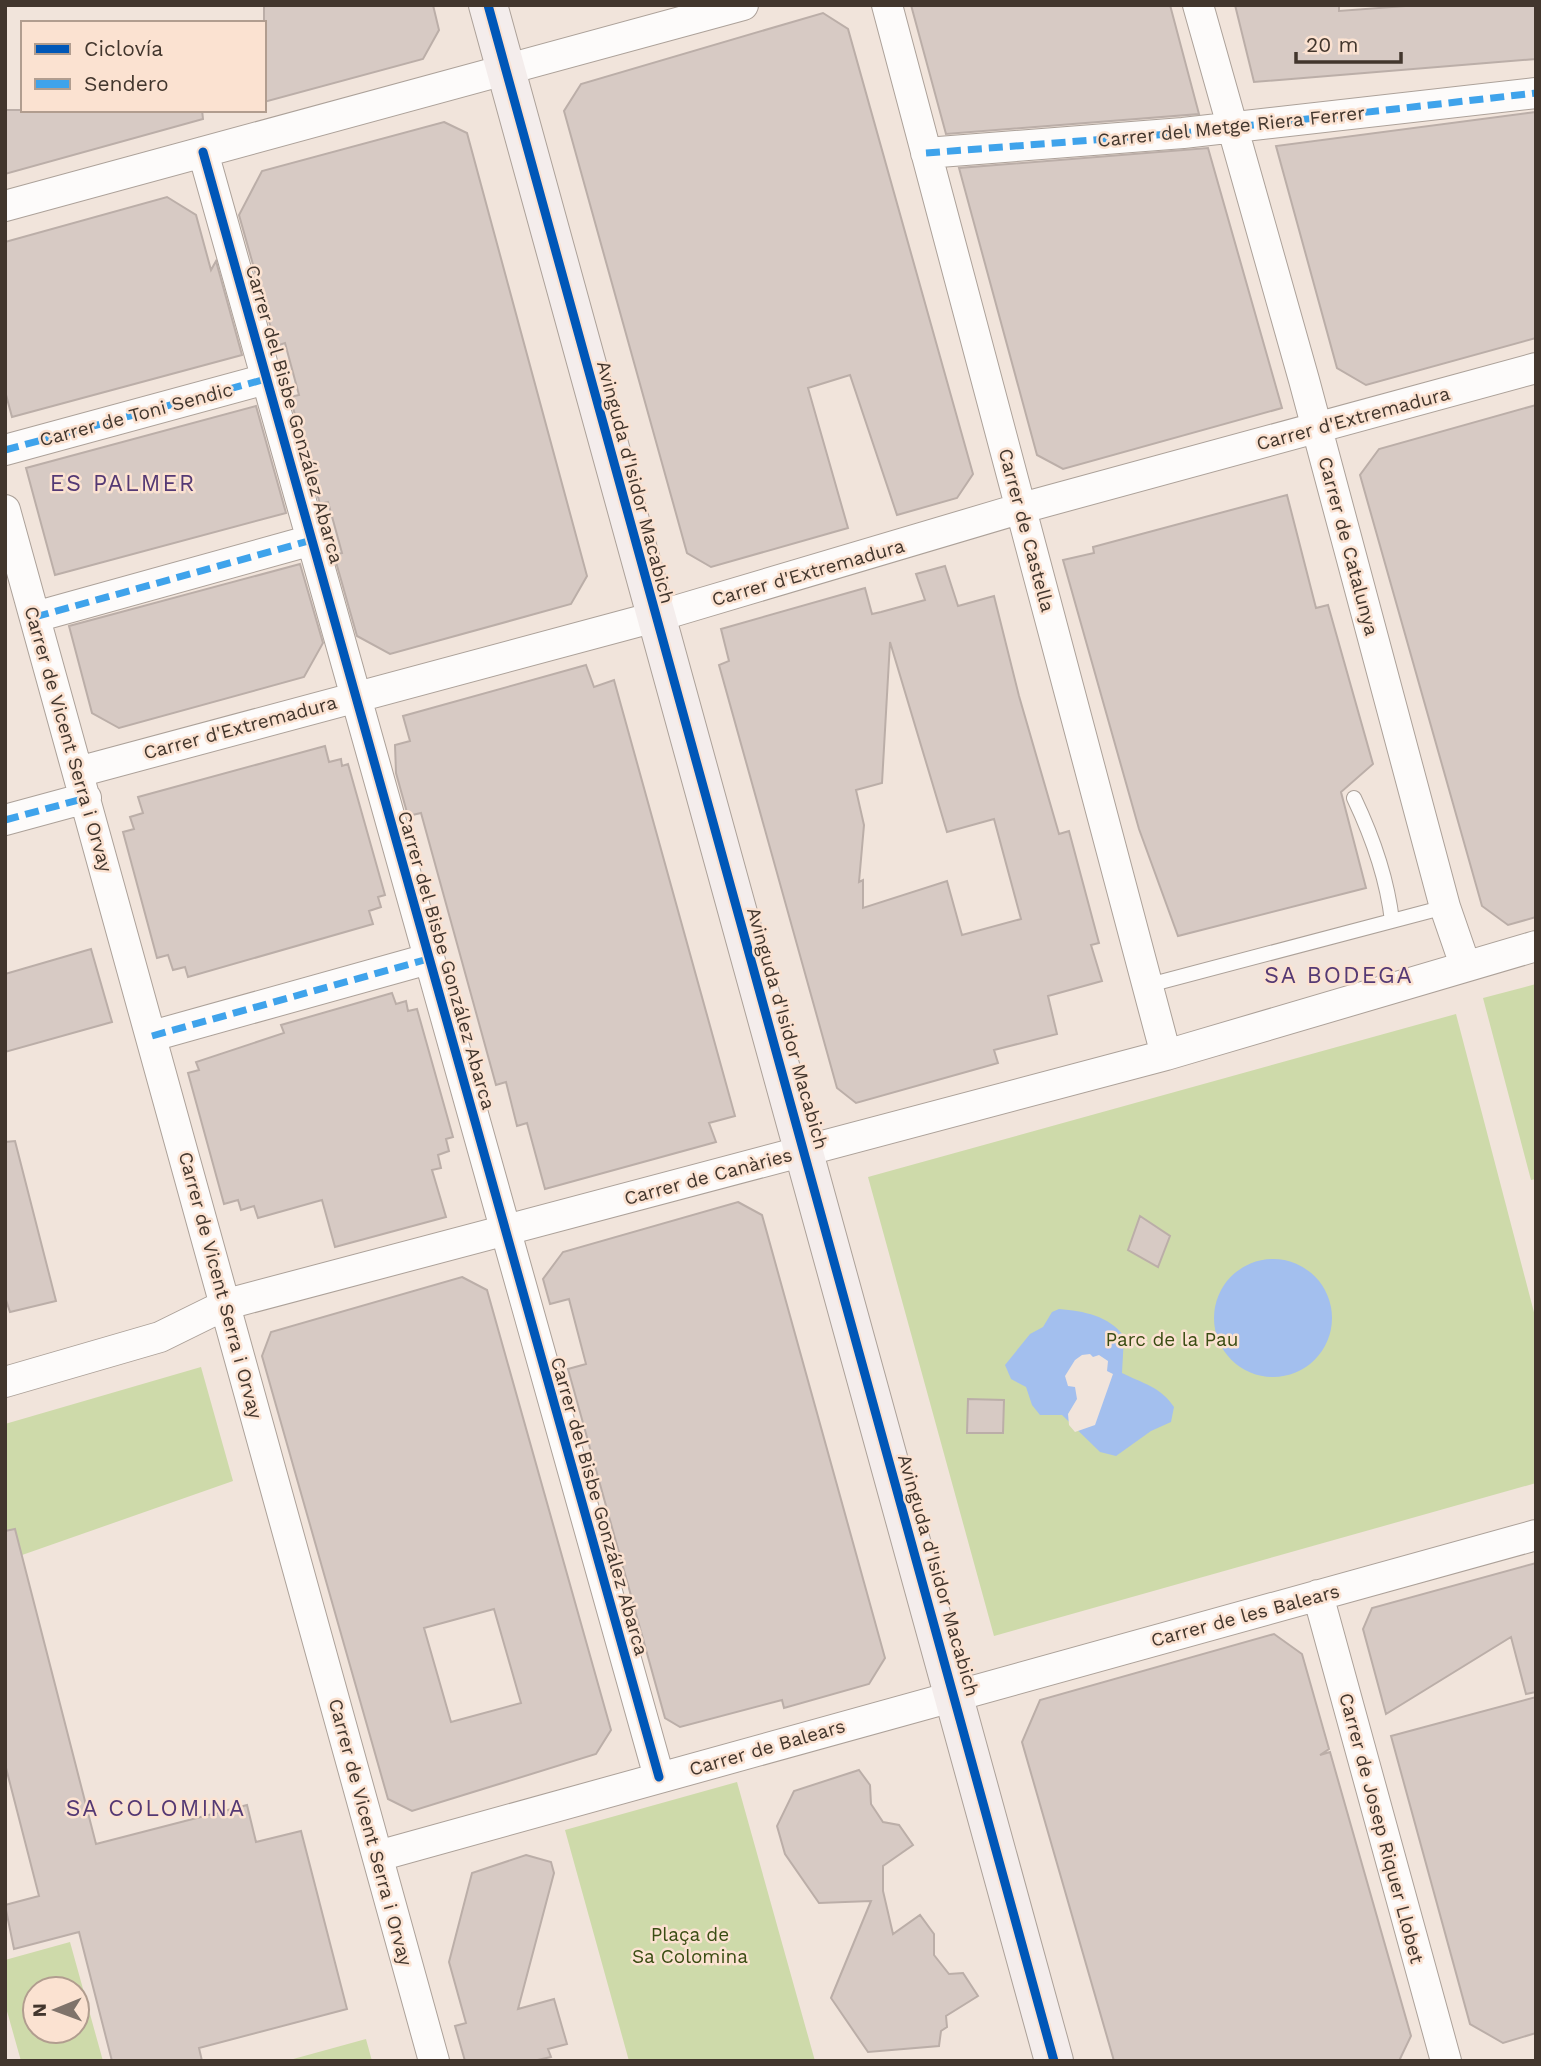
<svg xmlns="http://www.w3.org/2000/svg" width="1541" height="2066" font-family="'Work Sans',sans-serif">
<rect width="100%" height="100%" fill="#f1e4db"/>
<path fill="#cedaaa" fill-rule="evenodd" d="M 1536,984 L 1536,1179 L 1531,1180 L 1483,998 Z
M 1456,1014 L 1536,1320 L 1536,1483 L 994,1636 L 868,1177 Z
M 201,1367 L 233,1481 L 5,1561 L 5,1424 Z
M 737,1782 L 815,2061 L 629,2061 L 565,1830 Z
M 70,1942 L 103,2061 L 21,2061 L 5,2004 L 5,1960 ZM 35,1989 L 77,1989 L 77,2031 L 35,2031 Z
M 366,2039 L 372,2061 L 286,2061 Z"/>
<path fill="#a3bfee" d="M1214 1318a59 59 0 1 1 118 0a59 59 0 1 1-118 0Z
M 1059,1309 C 1084,1311 1109,1316 1124,1336 L 1122,1373 C 1142,1383 1161,1387 1174,1407 L 1171,1422 L 1151,1431 L 1116,1456 L 1100,1452 L 1062,1415 L 1040,1415 L 1032,1405 L 1026,1387 L 1011,1379 L 1005,1365 L 1030,1334 L 1043,1327 L 1052,1312 Z"/>
<path fill="#f1e4db" d="M 1090,1354 L 1093,1357 L 1099,1355 L 1108,1361 L 1107,1371 L 1113,1374 L 1095,1425 L 1075,1432 L 1069,1425 L 1068,1414 L 1077,1399 L 1075,1387 L 1068,1386 L 1065,1376 L 1075,1360 L 1082,1355 Z"/>
<path fill="#d7cac4" stroke="#bbaea8" stroke-width="2" fill-rule="evenodd" d="M 264,5 L 433,5 L 439,30 L 423,59 L 264,102 Z
M 911,5 L 1170,5 L 1199,114 L 946,134 Z
M 1235,5 L 1339,5 L 1339,11 L 1419,5 L 1536,5 L 1536,59 L 1254,82 Z
M 823,13 L 848,29 L 973,474 L 957,498 L 897,515 L 850,375 L 808,388 L 848,528 L 711,567 L 687,553 L 564,111 L 581,84 Z
M 5,110 L 202,110 L 203,119 L 5,174 Z
M 1536,112 L 1536,338 L 1366,385 L 1337,368 L 1276,146 Z
M 444,122 L 467,133 L 587,576 L 571,604 L 390,654 L 357,636 L 334,555 L 342,553 L 328,502 L 320,504 L 290,397 L 299,395 L 285,343 L 276,346 L 239,215 L 262,171 Z
M 1208,148 L 1282,408 L 1063,469 L 1037,455 L 959,168 Z
M 167,197 L 196,215 L 211,270 L 216,261 L 242,355 L 12,417 L 5,391 L 5,242 Z
M 1536,405 L 1536,917 L 1508,925 L 1482,906 L 1360,475 L 1379,449 Z
M 256,406 L 286,513 L 55,575 L 26,468 Z
M 1287,495 L 1316,608 L 1328,605 L 1373,764 L 1341,792 L 1366,888 L 1178,936 L 1139,829 L 1063,560 L 1094,553 L 1093,547 Z
M 300,564 L 323,643 L 304,677 L 119,728 L 92,713 L 69,626 Z
M 945,566 L 958,606 L 994,596 L 1019,696 L 1059,834 L 1069,831 L 1099,943 L 1091,945 L 1102,981 L 1048,996 L 1057,1034 L 994,1050 L 998,1063 L 856,1103 L 837,1088 L 719,665 L 729,661 L 721,629 L 865,588 L 872,614 L 881,612 L 925,600 L 916,574 ZM 890,642 L 947,832 L 994,819 L 1021,919 L 962,935 L 947,881 L 863,908 L 863,880 L 859,882 L 864,825 L 856,790 L 882,783 Z
M 586,665 L 594,687 L 614,680 L 735,1116 L 709,1123 L 716,1142 L 545,1189 L 527,1123 L 517,1126 L 506,1082 L 496,1085 L 421,813 L 408,816 L 396,773 L 395,745 L 410,741 L 403,716 Z
M 325,746 L 329,762 L 341,759 L 342,766 L 348,764 L 385,895 L 378,897 L 381,907 L 369,911 L 373,924 L 188,977 L 185,967 L 173,970 L 168,955 L 157,958 L 123,832 L 134,829 L 130,817 L 143,813 L 138,797 Z
M 91,949 L 112,1022 L 5,1052 L 5,974 Z
M 392,993 L 396,1004 L 406,1001 L 408,1011 L 417,1009 L 453,1137 L 446,1139 L 449,1151 L 438,1155 L 441,1168 L 432,1170 L 446,1217 L 335,1247 L 322,1200 L 258,1218 L 254,1206 L 241,1210 L 238,1200 L 224,1204 L 188,1073 L 199,1070 L 196,1062 L 284,1033 L 281,1025 Z
M 15,1141 L 56,1301 L 10,1312 L 5,1297 L 5,1142 Z
M 738,1202 L 762,1215 L 885,1658 L 869,1684 L 784,1708 L 782,1700 L 680,1727 L 665,1718 L 568,1369 L 586,1364 L 569,1299 L 550,1304 L 543,1279 L 563,1252 Z
M 1140,1216 L 1170,1236 L 1158,1267 L 1128,1250 Z
M 462,1277 L 487,1290 L 611,1730 L 596,1754 L 412,1811 L 388,1799 L 262,1356 L 271,1332 ZM 494,1609 L 521,1703 L 451,1722 L 424,1628 Z
M 968,1399 L 1004,1400 L 1003,1433 L 967,1433 Z
M 15,1529 L 96,1844 L 247,1805 L 256,1842 L 301,1831 L 347,2009 L 199,2048 L 202,2061 L 112,2061 L 79,1932 L 14,1949 L 5,1905 L 39,1896 L 5,1764 L 5,1531 Z
M 1536,1563 L 1536,1692 L 1526,1694 L 1511,1637 L 1386,1714 L 1363,1629 L 1372,1608 Z
M 1274,1634 L 1302,1654 L 1329,1749 L 1320,1755 L 1330,1752 L 1411,2036 L 1399,2061 L 1114,2061 L 1022,1742 L 1040,1700 Z
M 1536,1697 L 1536,2033 L 1503,2043 L 1470,2024 L 1391,1736 Z
M 859,1770 L 870,1785 L 871,1804 L 883,1822 L 899,1825 L 913,1845 L 883,1866 L 883,1891 L 893,1934 L 920,1915 L 934,1934 L 934,1955 L 949,1974 L 963,1973 L 978,1996 L 946,2016 L 947,2027 L 941,2031 L 939,2046 L 868,2052 L 831,1998 L 871,1901 L 819,1903 L 785,1854 L 777,1826 L 794,1791 Z
M 526,1855 L 551,1862 L 554,1873 L 518,2009 L 554,1999 L 567,2044 L 548,2049 L 551,2057 L 533,2061 L 465,2061 L 455,2026 L 466,2023 L 449,1962 L 472,1873 Z"/>
<g fill="none" stroke-linecap="round" stroke-linejoin="round">
<g stroke="#aca199" stroke-width="16">
<path id="lane" d="M 1354,798 C 1373,838 1387,877 1392,921
M 1149,985 L 1445,907"/>
</g>
<g stroke="#aca199" stroke-width="32">
<path id="street" d="M 887,5 L 1166,1055
M 1198,5 L 1304,380 L 1445,907 L 1465,965
M 203,152 L 659,1777
M 926,153 L 1183,133 L 1536,93
M 5,206 L 743,5
M 5,450 L 266,379
M 5,510 L 434,2061
M 35,617 L 312,540
M 78,772 L 655,617 L 1022,508 L 1536,368
M 5,820 L 86,798
M 152,1036 L 428,959
M 5,1382 L 160,1337 L 227,1304 L 1166,1055 L 1536,946
M 1318,1595 L 1446,2061
M 378,1856 L 1536,1535"/>
</g>
<g stroke="#aca199" stroke-width="40">
<path id="secondary" d="M 488,5 L 1054,2061"/>
</g>
<use href="#lane" stroke="#fdfbfa" stroke-width="14"/>
<use href="#street" stroke="#fdfbfa" stroke-width="30"/>
<use href="#secondary" stroke="#f4edec" stroke-width="38"/>
<path stroke="#3fa3eb" stroke-width="7" stroke-dasharray="14 7" stroke-linecap="butt" d="M 926,153 L 1183,133 L 1536,93
M 5,450 L 266,379
M 35,617 L 312,540
M 5,820 L 86,798
M 152,1036 L 428,959"/>
<g stroke="#fbe2d1" stroke-width="13">
<path id="cycleway" d="M 488,5 L 1054,2061
M 203,152 L 659,1777"/>
</g>
<use href="#cycleway" stroke="#0057b8" stroke-width="9"/>
</g>
<g text-anchor="middle" stroke-width="5" stroke-linejoin="round" paint-order="stroke">
<g font-size="19" fill="#42362d" stroke="#fbe2d1">
<text transform="translate(1231 126) rotate(-6)" y="7">Carrer del Metge Riera Ferrer</text>
<text transform="translate(136 414) rotate(-15)" y="7">Carrer de Toni Sendic</text>
<text transform="translate(295 414) rotate(74)" y="7">Carrer del Bisbe González Abarca</text>
<text transform="translate(1353 418) rotate(-15)" y="7">Carrer d'Extremadura</text>
<text transform="translate(636 482) rotate(75)" y="7">Avinguda d'Isidor Macabich</text>
<text transform="translate(1027 530) rotate(75)" y="7">Carrer de Castella</text>
<text transform="translate(1349 546) rotate(75)" y="7">Carrer de Catalunya</text>
<text transform="translate(808 572) rotate(-16)" y="7">Carrer d'Extremadura</text>
<text transform="translate(240 727) rotate(-15)" y="7">Carrer d'Extremadura</text>
<text transform="translate(69 739) rotate(74)" y="7">Carrer de Vicent Serra i Orvay</text>
<text transform="translate(447 960) rotate(74)" y="7">Carrer del Bisbe González Abarca</text>
<text transform="translate(788 1028) rotate(74)" y="7">Avinguda d'Isidor Macabich</text>
<text transform="translate(708 1176) rotate(-15)" y="7">Carrer de Canàries</text>
<text transform="translate(221 1285) rotate(75)" y="7">Carrer de Vicent Serra i Orvay</text>
<text transform="translate(600 1506) rotate(74)" y="7">Carrer del Bisbe González Abarca</text>
<text transform="translate(939 1575) rotate(74)" y="7">Avinguda d'Isidor Macabich</text>
<text transform="translate(1245 1615) rotate(-15)" y="7">Carrer de les Balears</text>
<text transform="translate(767 1747) rotate(-16)" y="7">Carrer de Balears</text>
<text transform="translate(1382 1828) rotate(75)" y="7">Carrer de Josep Riquer Llobet</text>
<text transform="translate(371 1832) rotate(75)" y="7">Carrer de Vicent Serra i Orvay</text>
</g>
<g font-size="19" fill="#394c12" stroke="#fbe2d1">
<text x="1172" y="1346">Parc de la Pau</text>
<text x="690" y="1941">Plaça de<tspan x="690" dy="22">Sa Colomina</tspan></text>
</g>
<g font-size="23" letter-spacing="2" fill="#543974" stroke="#fbe2d1">
<text x="123" y="491">ES PALMER</text>
<text x="1339" y="983">SA BODEGA</text>
<text x="156" y="1816">SA COLOMINA</text>
</g>
</g>
<rect width="1541" height="2066" fill="none" stroke="#42362d" stroke-width="14"/>
<rect x="21" y="21" width="245" height="91" fill="#fbe2d1" stroke="#b19d8f" stroke-width="2"/>
<rect x="35" y="44" width="35" height="10" fill="#0057b8" stroke="#b19d8f" stroke-width="2"/>
<text x="84" y="56" font-size="21" fill="#42362d">Ciclovía</text>
<rect x="35" y="79" width="35" height="10" fill="#3fa3eb" stroke="#b19d8f" stroke-width="2"/>
<text x="84" y="91" font-size="21" fill="#42362d">Sendero</text>
<g transform="translate(56 2010) rotate(269)"><circle r="33" fill="#fbe2d1" stroke="#b19d8f" stroke-width="2"/>
<path d="M0-5L12 26L0 18L-12 26Z" fill="#7f736a"/>
<text y="-10" font-size="19" font-weight="bold" text-anchor="middle" fill="#42362d">N</text>
</g>
<path d="M1296 52v10h105v-10" fill="none" stroke="#42362d" stroke-width="3.5"/>
<text x="1306" y="52" font-size="21" fill="#42362d" stroke="#fbe2d1" stroke-width="5" paint-order="stroke">20 m</text>
</svg>
